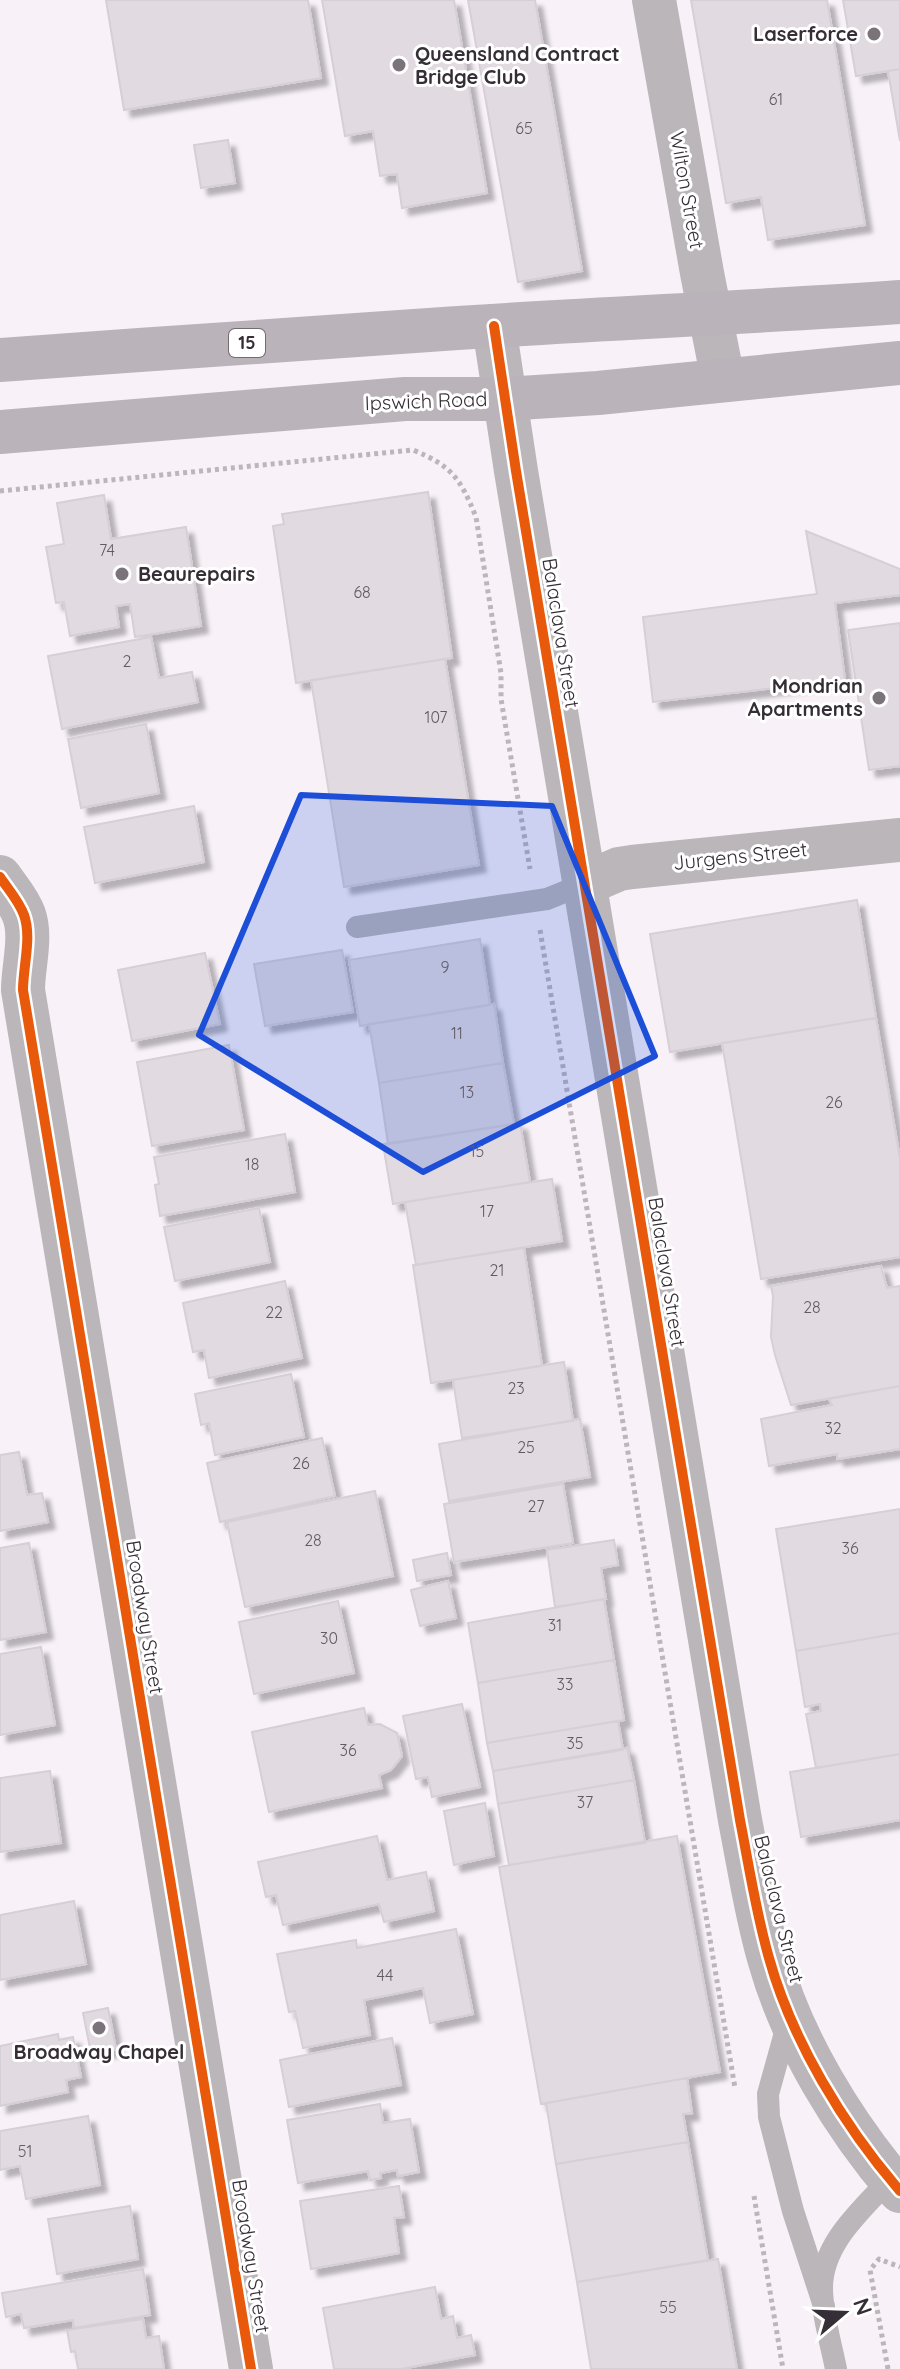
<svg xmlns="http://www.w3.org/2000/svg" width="900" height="2369" font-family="Quicksand,sans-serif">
<defs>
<filter id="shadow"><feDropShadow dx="7" dy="7" stdDeviation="2" flood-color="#0004"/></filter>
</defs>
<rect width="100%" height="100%" fill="#f8f2f8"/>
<path fill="#e2dae1" stroke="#d6cfd6" stroke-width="2" filter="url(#shadow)" d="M 106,0 L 308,0 L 321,78 L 124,110 Z
M 322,0 L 454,0 L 487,193 L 402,208 L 397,174 L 380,176 L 373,131 L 345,136 Z
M 468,0 L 535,0 L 582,271 L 518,282 Z
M 691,0 L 827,0 L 865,225 L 768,240 L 761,197 L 726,203 Z
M 843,0 L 900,0 L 900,69 L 856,76 Z
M 900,69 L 900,141 L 888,71 Z
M 228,140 L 235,183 L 201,188 L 194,145 Z
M 428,492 L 452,658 L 296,683 L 273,526 L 284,524 L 282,514 Z
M 104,495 L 111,539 L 186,527 L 201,626 L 135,637 L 130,604 L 116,606 L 119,627 L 70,636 L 64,602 L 56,603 L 46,547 L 64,544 L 57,503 Z
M 806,531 L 900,569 L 900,595 L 835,603 L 845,680 L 653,702 L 643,617 L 817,594 Z
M 900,623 L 900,766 L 869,770 L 848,630 Z
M 151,637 L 159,678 L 192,672 L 198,702 L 62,729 L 48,656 Z
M 445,659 L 479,865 L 344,887 L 311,680 Z
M 146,724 L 159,793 L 81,808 L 68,739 Z
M 194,806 L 204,862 L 95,883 L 84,827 Z
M 857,900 L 876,1018 L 670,1052 L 650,934 Z
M 480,939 L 490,1005 L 360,1026 L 349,960 Z
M 342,950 L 353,1012 L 265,1026 L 254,964 Z
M 205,953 L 220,1024 L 132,1041 L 118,970 Z
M 494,1004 L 503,1063 L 379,1083 L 369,1024 Z
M 876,1018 L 900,1159 L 900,1257 L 761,1279 L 722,1043 Z
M 229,1045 L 244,1130 L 152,1146 L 137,1062 Z
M 503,1063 L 514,1124 L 388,1144 L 379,1083 Z
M 520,1123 L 530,1182 L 393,1204 L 383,1144 Z
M 285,1134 L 295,1192 L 160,1216 L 155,1185 L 159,1184 L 154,1157 Z
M 552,1179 L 562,1241 L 416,1265 L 405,1202 Z
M 259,1208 L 270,1262 L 175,1281 L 164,1227 Z
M 524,1248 L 542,1366 L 431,1383 L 413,1265 Z
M 881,1266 L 887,1288 L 900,1286 L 900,1386 L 791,1405 L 775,1355 L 771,1337 L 773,1296 L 771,1286 Z
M 285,1281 L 302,1358 L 209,1378 L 204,1350 L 193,1352 L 183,1303 Z
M 564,1362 L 573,1421 L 462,1438 L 453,1380 Z
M 291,1374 L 304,1437 L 215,1455 L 209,1423 L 201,1425 L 195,1394 Z
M 900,1386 L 900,1449 L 837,1459 L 837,1454 L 769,1466 L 761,1419 L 832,1405 L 829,1399 Z
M 580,1419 L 590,1477 L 449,1501 L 439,1444 Z
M 322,1438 L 335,1496 L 220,1522 L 207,1463 Z
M 19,1452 L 27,1495 L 42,1493 L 48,1522 L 0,1531 L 0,1455 Z
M 563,1484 L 573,1543 L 454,1562 L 444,1504 Z
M 375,1491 L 393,1576 L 245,1607 L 227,1522 Z
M 900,1509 L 900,1633 L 796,1651 L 776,1529 Z
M 614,1540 L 618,1565 L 601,1568 L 606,1599 L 555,1607 L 547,1550 Z
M 29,1543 L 46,1632 L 0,1640 L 0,1548 Z
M 447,1553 L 451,1575 L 417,1581 L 413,1560 Z
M 448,1581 L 456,1618 L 420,1626 L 411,1590 Z
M 604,1599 L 614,1660 L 478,1683 L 468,1623 Z
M 338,1601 L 354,1673 L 254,1694 L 239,1622 Z
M 900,1633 L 900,1754 L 816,1768 L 806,1714 L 821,1711 L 820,1704 L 805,1707 L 796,1651 Z
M 41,1647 L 55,1725 L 0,1735 L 0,1654 Z
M 614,1660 L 624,1720 L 487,1743 L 478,1683 Z
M 462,1704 L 480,1787 L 432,1797 L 428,1777 L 416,1779 L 403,1716 Z
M 364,1708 L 368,1725 L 380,1724 L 397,1733 L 402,1756 L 391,1770 L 379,1775 L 382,1788 L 269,1812 L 252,1732 Z
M 618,1721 L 623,1750 L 493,1771 L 487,1743 Z
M 627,1748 L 634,1780 L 498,1804 L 493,1771 Z
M 900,1754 L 900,1820 L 801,1837 L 790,1772 Z
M 50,1771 L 61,1843 L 0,1852 L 0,1778 Z
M 634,1780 L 645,1843 L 509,1865 L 498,1804 Z
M 485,1803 L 494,1856 L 454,1865 L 444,1811 Z
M 377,1836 L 387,1880 L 426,1872 L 434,1911 L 384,1922 L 379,1904 L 283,1925 L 276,1895 L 266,1897 L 258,1862 Z
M 677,1836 L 720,2072 L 541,2104 L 499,1867 Z
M 74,1901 L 86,1964 L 0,1980 L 0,1915 Z
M 456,1929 L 473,2014 L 430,2023 L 423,1988 L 364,2000 L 370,2035 L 303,2048 L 295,2011 L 289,2012 L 277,1954 L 356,1940 L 357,1948 Z
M 108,2008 L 116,2049 L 91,2053 L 83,2013 Z
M 58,2034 L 59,2040 L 73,2037 L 81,2077 L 66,2080 L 68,2092 L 0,2106 L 0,2046 Z
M 392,2038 L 401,2085 L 289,2107 L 280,2060 Z
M 687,2078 L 692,2113 L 683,2114 L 688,2142 L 556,2164 L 546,2103 Z
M 380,2104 L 383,2123 L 410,2119 L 419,2172 L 398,2176 L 397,2170 L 380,2173 L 381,2178 L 370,2180 L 368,2171 L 298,2183 L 287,2120 Z
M 88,2116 L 100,2185 L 26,2199 L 20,2166 L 0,2170 L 0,2131 Z
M 688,2142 L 708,2260 L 577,2282 L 556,2164 Z
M 399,2186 L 404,2217 L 394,2218 L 399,2253 L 311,2269 L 300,2201 Z
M 130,2206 L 138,2259 L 57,2274 L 48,2219 Z
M 718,2259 L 737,2369 L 591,2369 L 577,2282 Z
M 143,2269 L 150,2315 L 74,2328 L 73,2320 L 24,2328 L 21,2314 L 6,2317 L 2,2293 Z
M 435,2287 L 441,2319 L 453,2316 L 457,2338 L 471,2335 L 475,2355 L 401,2369 L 334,2369 L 323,2308 Z
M 143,2319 L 146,2338 L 159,2336 L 164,2369 L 78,2369 L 75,2351 L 71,2352 L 67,2330 Z"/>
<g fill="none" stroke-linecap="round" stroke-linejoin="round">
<path stroke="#bcb6bc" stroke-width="5" stroke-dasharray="4 4" stroke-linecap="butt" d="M 0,491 L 413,450 C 452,466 460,478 476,517 L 501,673 L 501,699 L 530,869
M 540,930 L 735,2088
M 754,2196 L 783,2369
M 888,2369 L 870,2270 L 879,2259 L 900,2267"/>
<path stroke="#bab6b9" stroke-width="22" d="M 357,927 L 547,899 L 584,884
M 788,2022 L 768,2094 L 769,2117 L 793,2211 L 824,2306
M 836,2369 C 831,2343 822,2315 822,2288 C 822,2243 862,2210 890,2179"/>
<path stroke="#bab6b9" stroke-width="44" d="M 654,0 L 702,273 L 723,380
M 0,877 C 8,889 19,901 24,915 C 32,937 23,967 23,990 L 251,2369
M 584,884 L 619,869 L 632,867 L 900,840"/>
<path stroke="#bab6b9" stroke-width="44" d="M 494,326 L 516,471 L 740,1820 C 749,1866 756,1913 769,1958 C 792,2041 844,2126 900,2191"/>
<path stroke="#bab4ba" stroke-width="44" d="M 0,360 C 143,350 286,339 429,330 C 586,319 743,313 900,302
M 0,432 L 405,399 L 504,399 L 598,393 L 900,363"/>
<g stroke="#fff" stroke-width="15">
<path id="cycleway" d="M 494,326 L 516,471 L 740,1820 C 749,1866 756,1913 769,1958 C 792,2041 844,2126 900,2191
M 0,877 C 8,889 19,901 24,915 C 32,937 23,967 23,990 L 251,2369"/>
</g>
<use href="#cycleway" stroke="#e8590c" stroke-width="10"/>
</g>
<path fill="#1d4ed8" fill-opacity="0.2" stroke="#1d4ed8" stroke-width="6" stroke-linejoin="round" d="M 301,795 L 552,806 L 655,1056 L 423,1172 L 199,1035 Z"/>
<g fill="#7a737a" stroke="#fff" stroke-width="3">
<circle cx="874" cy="34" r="8"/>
<circle cx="399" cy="65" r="8"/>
<circle cx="122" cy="574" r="8"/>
<circle cx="879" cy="698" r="8"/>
<circle cx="99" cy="2028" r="8"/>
</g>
<g text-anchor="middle" stroke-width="6" stroke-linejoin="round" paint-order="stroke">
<g font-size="16" fill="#635b62">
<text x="776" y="105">61</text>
<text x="524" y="134">65</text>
<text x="107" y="556">74</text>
<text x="362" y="598">68</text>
<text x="127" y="667">2</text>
<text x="436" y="723">107</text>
<text x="445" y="973">9</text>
<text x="457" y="1039">11</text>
<text x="467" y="1098">13</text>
<text x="834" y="1108">26</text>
<text x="477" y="1157">15</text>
<text x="252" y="1170">18</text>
<text x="487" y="1217">17</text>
<text x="497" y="1276">21</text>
<text x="812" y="1313">28</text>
<text x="274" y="1318">22</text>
<text x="516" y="1394">23</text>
<text x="833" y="1434">32</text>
<text x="526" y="1453">25</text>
<text x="301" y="1469">26</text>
<text x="536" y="1512">27</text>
<text x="313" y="1546">28</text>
<text x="850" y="1554">36</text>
<text x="555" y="1631">31</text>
<text x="329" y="1644">30</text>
<text x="565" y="1690">33</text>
<text x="575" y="1749">35</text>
<text x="348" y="1756">36</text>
<text x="585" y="1808">37</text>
<text x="385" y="1981">44</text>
<text x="25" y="2157">51</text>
<text x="668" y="2313">55</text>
</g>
<rect fill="#fff" stroke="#726d72" stroke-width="2" x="229" y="329" width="36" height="28" rx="6"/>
<g font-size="18" font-weight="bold" fill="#362e36">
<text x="247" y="349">15</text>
</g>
<g font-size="20" font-weight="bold" fill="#362e36" stroke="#fff" text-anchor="end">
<text x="858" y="41">Laserforce</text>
<text x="415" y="61" text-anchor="start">Queensland Contract<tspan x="415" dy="23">Bridge Club</tspan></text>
<text x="138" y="581" text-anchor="start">Beaurepairs</text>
<text x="863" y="693">Mondrian<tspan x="863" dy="23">Apartments</tspan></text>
<text x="99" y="2059" text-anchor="middle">Broadway Chapel</text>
</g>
<g font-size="20" fill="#362e36" stroke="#fff">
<text transform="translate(687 190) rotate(80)" y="7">Wilton Street</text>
<text transform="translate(426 401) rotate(-2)" y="7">Ipswich Road</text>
<text transform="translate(561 633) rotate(81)" y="7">Balaclava Street</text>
<text transform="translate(740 856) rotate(-6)" y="7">Jurgens Street</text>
<text transform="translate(667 1272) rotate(81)" y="7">Balaclava Street</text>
<text transform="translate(145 1617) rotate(81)" y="7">Broadway Street</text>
<text transform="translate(779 1909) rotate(76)" y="7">Balaclava Street</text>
<text transform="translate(251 2256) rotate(81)" y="7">Broadway Street</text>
</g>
</g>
<g transform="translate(844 2313) rotate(71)" stroke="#ffffff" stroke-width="6" paint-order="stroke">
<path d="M0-6L14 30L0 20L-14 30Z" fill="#362e36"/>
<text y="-12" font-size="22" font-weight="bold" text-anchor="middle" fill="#362e36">N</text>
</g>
</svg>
